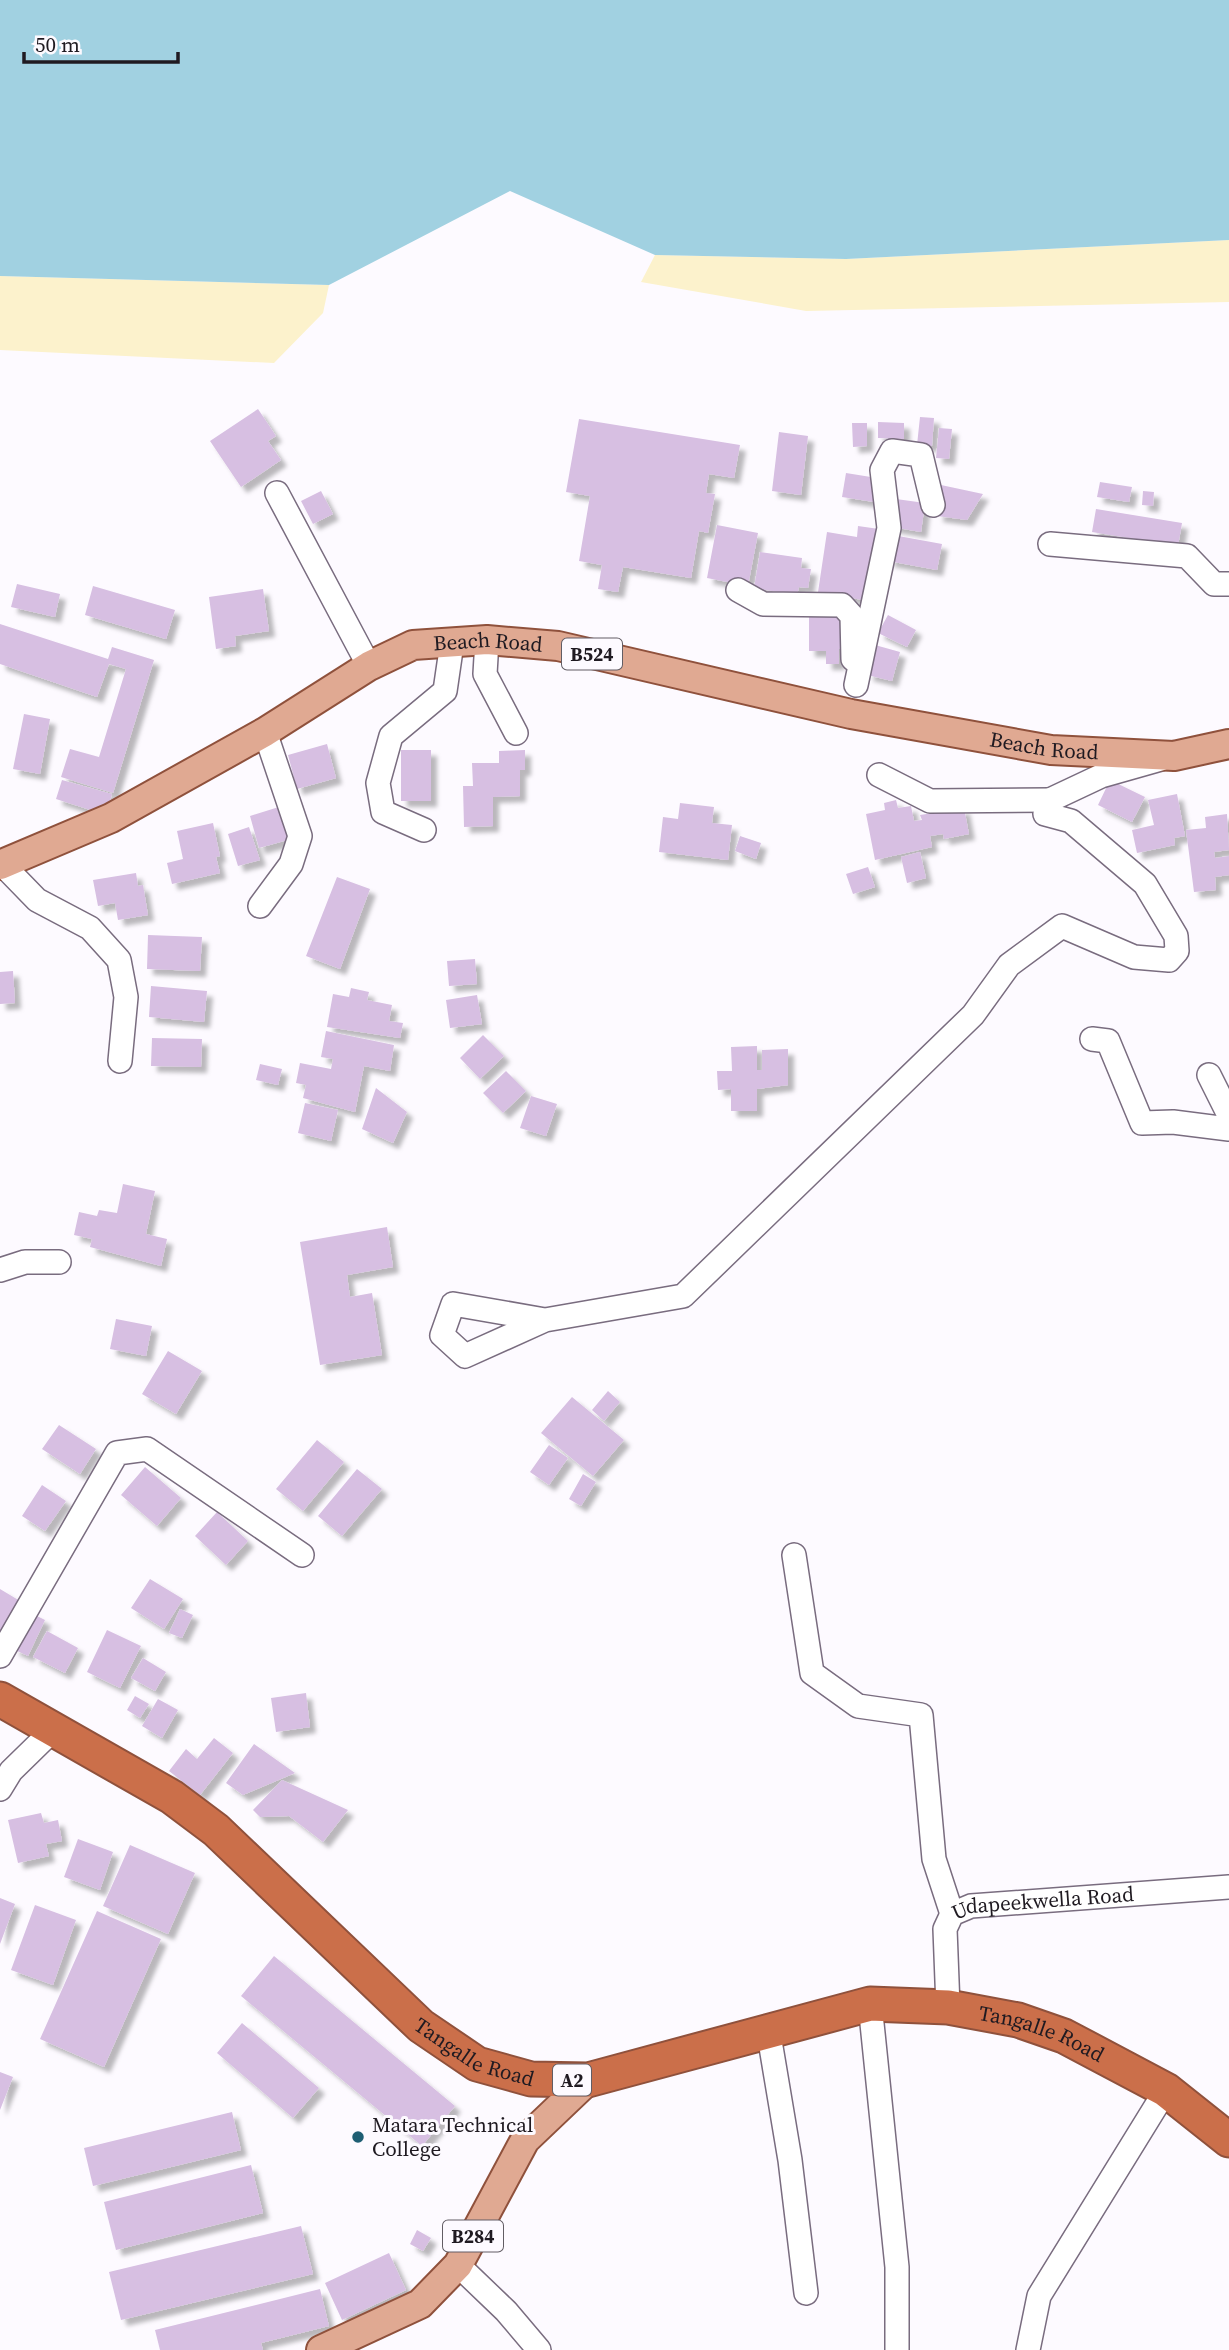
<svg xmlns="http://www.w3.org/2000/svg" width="1229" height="2350" font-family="'Source Serif 4',serif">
<defs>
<filter id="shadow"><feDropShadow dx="6" dy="6" stdDeviation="2" flood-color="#0004"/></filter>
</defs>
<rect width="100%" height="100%" fill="#fdfaff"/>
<path fill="#fcf2cc" d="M 1229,240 L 1229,302 L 806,311 L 641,282 L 655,255 L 846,259 Z
M 0,276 L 329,285 L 323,313 L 274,363 L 0,350 Z"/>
<path fill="#a1d1e1" d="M 0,0 L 1229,0 L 1229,240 L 846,259 L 655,255 L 510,191 L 329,285 L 0,276 Z"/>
<path fill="#d7bfe2" filter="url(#shadow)" d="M 258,409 L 276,436 L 268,441 L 281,460 L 241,487 L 210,441 Z
M 920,417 L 934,418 L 932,446 L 917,445 Z
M 579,419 L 740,445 L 734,478 L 709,474 L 706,493 L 715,494 L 708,533 L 699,531 L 691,578 L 623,567 L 618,592 L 598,589 L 602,565 L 579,561 L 590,496 L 566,492 Z
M 878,422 L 904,423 L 904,439 L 878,438 Z
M 852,423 L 867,423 L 867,446 L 853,447 Z
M 939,428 L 952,429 L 949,459 L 936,458 Z
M 779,432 L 808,436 L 801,495 L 772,491 Z
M 846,473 L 877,478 L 874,502 L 842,497 Z
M 1100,482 L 1132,487 L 1129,502 L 1097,497 Z
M 941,485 L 983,494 L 967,520 L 937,516 Z
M 321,491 L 333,514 L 313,524 L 301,501 Z
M 1143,491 L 1154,492 L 1153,506 L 1142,505 Z
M 896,499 L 925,503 L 921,532 L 892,527 Z
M 1096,509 L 1182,523 L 1178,546 L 1092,532 Z
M 717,525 L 758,533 L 748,586 L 707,578 Z
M 858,526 L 879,529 L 868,601 L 818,592 L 827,532 L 857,537 Z
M 893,535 L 942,544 L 937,570 L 888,561 Z
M 760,552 L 802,558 L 801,568 L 811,569 L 808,588 L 799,587 L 797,595 L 754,588 Z
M 17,584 L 60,594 L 55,617 L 11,607 Z
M 93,586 L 175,610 L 166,639 L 85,615 Z
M 263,589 L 269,631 L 235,636 L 236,646 L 216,649 L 209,597 Z
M 809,611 L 842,611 L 843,649 L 839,649 L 839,664 L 826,664 L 826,651 L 809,651 Z
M 888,615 L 916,630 L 907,647 L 878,633 Z
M 0,624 L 108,659 L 112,647 L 154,660 L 113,793 L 61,777 L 70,749 L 99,757 L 126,669 L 109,664 L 97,697 L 0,664 Z
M 875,645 L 900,652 L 892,681 L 867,675 Z
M 24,714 L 50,719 L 40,774 L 13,769 Z
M 327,744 L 336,778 L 297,789 L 288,755 Z
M 401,750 L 431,750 L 431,801 L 401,801 Z
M 525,750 L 525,770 L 520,770 L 520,796 L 493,797 L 493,826 L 464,827 L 463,786 L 473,786 L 472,763 L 499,763 L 499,751 Z
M 62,780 L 112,794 L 106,815 L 56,799 Z
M 1110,780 L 1145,797 L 1132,822 L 1098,805 Z
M 1177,794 L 1185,836 L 1174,838 L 1175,845 L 1137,853 L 1132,830 L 1154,825 L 1148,800 Z
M 896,800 L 898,808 L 911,806 L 914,821 L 922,820 L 920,815 L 964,808 L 969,834 L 944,839 L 943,834 L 930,836 L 932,847 L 875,860 L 866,814 L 885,810 L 884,803 Z
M 680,803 L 714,807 L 712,823 L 732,825 L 728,860 L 659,852 L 663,817 L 678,819 Z
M 282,806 L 291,839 L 259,848 L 250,816 Z
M 1227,814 L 1229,850 L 1214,852 L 1215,858 L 1229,856 L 1229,875 L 1215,877 L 1216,890 L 1194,892 L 1186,830 L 1206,828 L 1205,817 Z
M 213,823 L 220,856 L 216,857 L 220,873 L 172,884 L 167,863 L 183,859 L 177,831 Z
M 249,827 L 260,860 L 238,866 L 228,834 Z
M 740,836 L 761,843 L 756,859 L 735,851 Z
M 920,852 L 926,878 L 907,883 L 901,857 Z
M 868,867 L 875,887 L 853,894 L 846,874 Z
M 136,873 L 138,886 L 143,885 L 148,915 L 118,920 L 115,903 L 98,906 L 93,880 Z
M 337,877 L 370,889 L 340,969 L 306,956 Z
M 148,935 L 202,937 L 200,971 L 147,969 Z
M 475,959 L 477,984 L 449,986 L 447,961 Z
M 13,971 L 15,1003 L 0,1004 L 0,972 Z
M 151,986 L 207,991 L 204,1022 L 149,1017 Z
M 351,988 L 369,992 L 367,1000 L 392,1005 L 389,1021 L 403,1023 L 400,1038 L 327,1027 L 333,994 L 349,997 Z
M 477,995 L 482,1024 L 450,1028 L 446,1000 Z
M 326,1031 L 394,1045 L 390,1071 L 364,1066 L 355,1112 L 303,1098 L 306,1085 L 296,1083 L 300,1063 L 331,1069 L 333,1059 L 321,1057 Z
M 483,1035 L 504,1056 L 480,1079 L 460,1058 Z
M 152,1038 L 202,1039 L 201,1067 L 151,1066 Z
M 757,1046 L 757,1070 L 762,1070 L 762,1050 L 788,1049 L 788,1085 L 757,1089 L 757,1111 L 731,1111 L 731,1089 L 718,1090 L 717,1071 L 732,1071 L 731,1047 Z
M 260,1064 L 282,1069 L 278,1085 L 256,1080 Z
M 506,1071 L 526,1091 L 503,1113 L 483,1093 Z
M 376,1088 L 407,1112 L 393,1143 L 362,1129 Z
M 531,1096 L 557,1104 L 546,1136 L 520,1128 Z
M 305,1103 L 338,1110 L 331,1141 L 298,1133 Z
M 123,1184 L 155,1191 L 146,1234 L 167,1239 L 161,1266 L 90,1247 L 92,1239 L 74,1235 L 79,1212 L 97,1216 L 99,1210 L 117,1213 Z
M 387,1227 L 393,1267 L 347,1275 L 350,1297 L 372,1293 L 382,1355 L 320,1365 L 300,1242 Z
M 116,1319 L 152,1326 L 146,1356 L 110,1349 Z
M 168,1351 L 202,1371 L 176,1414 L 142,1394 Z
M 608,1391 L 620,1402 L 604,1421 L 592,1410 Z
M 572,1397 L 624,1440 L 593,1476 L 541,1433 Z
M 59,1425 L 96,1449 L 80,1474 L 42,1449 Z
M 317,1440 L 344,1462 L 303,1511 L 276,1489 Z
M 549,1445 L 568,1458 L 549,1485 L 530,1472 Z
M 145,1467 L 181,1498 L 157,1526 L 121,1495 Z
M 357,1469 L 382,1489 L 342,1536 L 318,1516 Z
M 583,1474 L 596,1482 L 581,1506 L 569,1499 Z
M 42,1485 L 66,1501 L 45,1531 L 22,1516 Z
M 217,1512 L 248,1541 L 226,1565 L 195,1536 Z
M 150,1579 L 183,1599 L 164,1629 L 131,1608 Z
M 0,1589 L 20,1601 L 0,1636 Z
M 180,1609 L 193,1615 L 182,1638 L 169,1633 Z
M 31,1613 L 45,1620 L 28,1656 L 13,1649 Z
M 107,1630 L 141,1646 L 120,1688 L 87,1672 Z
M 47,1631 L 78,1648 L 65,1673 L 33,1657 Z
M 143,1658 L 166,1672 L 155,1691 L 131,1678 Z
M 306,1693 L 310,1727 L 276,1732 L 271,1698 Z
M 135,1696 L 149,1704 L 140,1718 L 127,1710 Z
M 158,1699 L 178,1710 L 162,1738 L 142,1726 Z
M 214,1738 L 233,1753 L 200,1795 L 169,1771 L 186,1749 L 197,1759 Z
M 254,1744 L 295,1773 L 243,1795 L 226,1783 Z
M 282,1780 L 348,1810 L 323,1842 L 289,1816 L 260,1817 L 253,1810 Z
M 41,1813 L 44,1823 L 58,1820 L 62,1841 L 46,1844 L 49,1856 L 18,1863 L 8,1820 Z
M 78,1839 L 113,1852 L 100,1890 L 64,1877 Z
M 130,1845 L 195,1873 L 168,1934 L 103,1906 Z
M 0,1898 L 15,1904 L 0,1944 Z
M 35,1905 L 76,1920 L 53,1985 L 11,1970 Z
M 97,1911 L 161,1939 L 104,2067 L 40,2039 Z
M 274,1956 L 455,2106 L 422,2146 L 241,1996 Z
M 242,2023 L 319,2088 L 293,2118 L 217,2053 Z
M 0,2072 L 13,2077 L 0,2110 Z
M 232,2112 L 241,2150 L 93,2186 L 84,2148 Z
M 251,2165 L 263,2213 L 116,2250 L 104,2202 Z
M 301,2226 L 313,2274 L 121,2320 L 109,2272 Z
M 417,2230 L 431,2238 L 423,2251 L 410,2244 Z
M 389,2253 L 406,2290 L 342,2320 L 325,2283 Z
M 320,2289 L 329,2326 L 261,2343 L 263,2350 L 160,2350 L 155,2330 Z"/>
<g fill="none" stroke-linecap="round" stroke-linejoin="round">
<g stroke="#796c7f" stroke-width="26">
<g id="minor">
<path d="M 277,493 L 369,666"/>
<path d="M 1050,544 L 1187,556 L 1214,584 L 1229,584"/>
<path d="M 738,590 L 763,604 L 842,605 L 852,616 L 853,659"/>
<path d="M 487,640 L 485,674 L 516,733"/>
<path d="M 856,685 L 889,528 L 882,470 L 892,451 L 921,455 L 933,505"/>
<path d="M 879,775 L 930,801 L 1050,800"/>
<path d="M 424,830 L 383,812 L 378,783 L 391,736 L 445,691 L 452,643"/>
<path d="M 3,865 L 37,900 L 90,928 L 119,960 L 126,997 L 120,1061"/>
<path d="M 260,906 L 291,864 L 300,836 L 265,732"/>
<path d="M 1092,1039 L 1108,1041 L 1142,1123 L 1173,1122 L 1229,1129"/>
<path d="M 1209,1075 L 1229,1115"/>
<path d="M 0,1270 L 25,1262 L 59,1262"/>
<path d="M 545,1320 L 465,1356 L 442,1335 L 453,1304 L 545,1320 L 683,1296 L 973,1015 L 1009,965 L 1062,926 L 1134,957 L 1169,960 L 1177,951 L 1176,936 L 1145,884 L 1071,821 L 1045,814 L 1050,800 L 1101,776 L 1161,759"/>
<path d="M 794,1555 L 812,1673 L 858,1706 L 921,1715 L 934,1859 L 952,1914"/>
<path d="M 0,1656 L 117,1453 L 147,1449 L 302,1555"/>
<path d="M 0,1789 L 11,1771 L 54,1729"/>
<path d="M 870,2004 L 897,2267 L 897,2350"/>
<path id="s1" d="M 948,2007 L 945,1929 L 952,1914 L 971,1906 L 1229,1887"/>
<path d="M 768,2029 L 790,2160 L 806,2293"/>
<path d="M 458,2265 L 506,2311 L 539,2350"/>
<path d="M 1028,2350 L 1039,2296 L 1166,2090"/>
</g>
</g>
<g stroke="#8f513c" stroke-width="32">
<g id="major">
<path id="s2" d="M 0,865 L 111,818 L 265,732 L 369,666 L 413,645 L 487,640 L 558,646 L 851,714 L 1051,750 L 1174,756 L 1229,744"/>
<path d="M 321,2350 L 420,2304 L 458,2265 L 525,2140 L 588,2080"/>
</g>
</g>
<g stroke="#8f513c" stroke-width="37">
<g id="highway">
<path id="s3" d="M 0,1699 L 172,1797 L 216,1830 L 421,2026 L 477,2064 L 531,2079 L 588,2080 L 870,2004 L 948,2007 L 1018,2020 L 1064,2036 L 1166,2090 L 1229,2140"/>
</g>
</g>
<use href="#minor" stroke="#fff" stroke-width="23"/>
<use href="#major" stroke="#e0a992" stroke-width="28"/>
<use href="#highway" stroke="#cb6f4a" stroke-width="33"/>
</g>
<circle fill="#1e5e73" stroke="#fdfaff" stroke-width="2.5" cx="358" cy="2137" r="7"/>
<g text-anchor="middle" stroke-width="6" stroke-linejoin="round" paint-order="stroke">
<g fill="#fdfaff" stroke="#625d64" stroke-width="2">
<rect x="562" y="638.5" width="60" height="31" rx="5"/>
<rect x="553" y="2064.5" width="38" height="31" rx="5"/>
<rect x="443" y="2220.5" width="60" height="31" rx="5"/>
</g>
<g font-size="19" font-weight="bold" fill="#1f1a21">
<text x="592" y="661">B524</text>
<text x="572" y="2087">A2</text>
<text x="473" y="2243">B284</text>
</g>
<g font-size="21" fill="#1f1a21" stroke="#fdfaff">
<text dy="7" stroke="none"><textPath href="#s2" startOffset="544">Beach Road</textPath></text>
<text dy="7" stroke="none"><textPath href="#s2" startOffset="1111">Beach Road</textPath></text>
<text dy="7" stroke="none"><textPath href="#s1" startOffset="187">Udapeekwella Road</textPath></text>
<text dy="7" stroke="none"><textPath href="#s3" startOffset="1185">Tangalle Road</textPath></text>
<text dy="7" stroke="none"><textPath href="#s3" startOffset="597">Tangalle Road</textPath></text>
</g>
<g font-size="21" fill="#1f1a21" stroke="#fdfaff" text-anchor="start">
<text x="372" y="2132">Matara Technical<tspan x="372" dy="24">College</tspan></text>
</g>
</g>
<path d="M24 52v10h154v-10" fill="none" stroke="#1f1a21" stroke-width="3.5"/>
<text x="35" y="52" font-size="21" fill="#1f1a21" stroke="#fdfaff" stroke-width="5" paint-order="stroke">50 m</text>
</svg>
